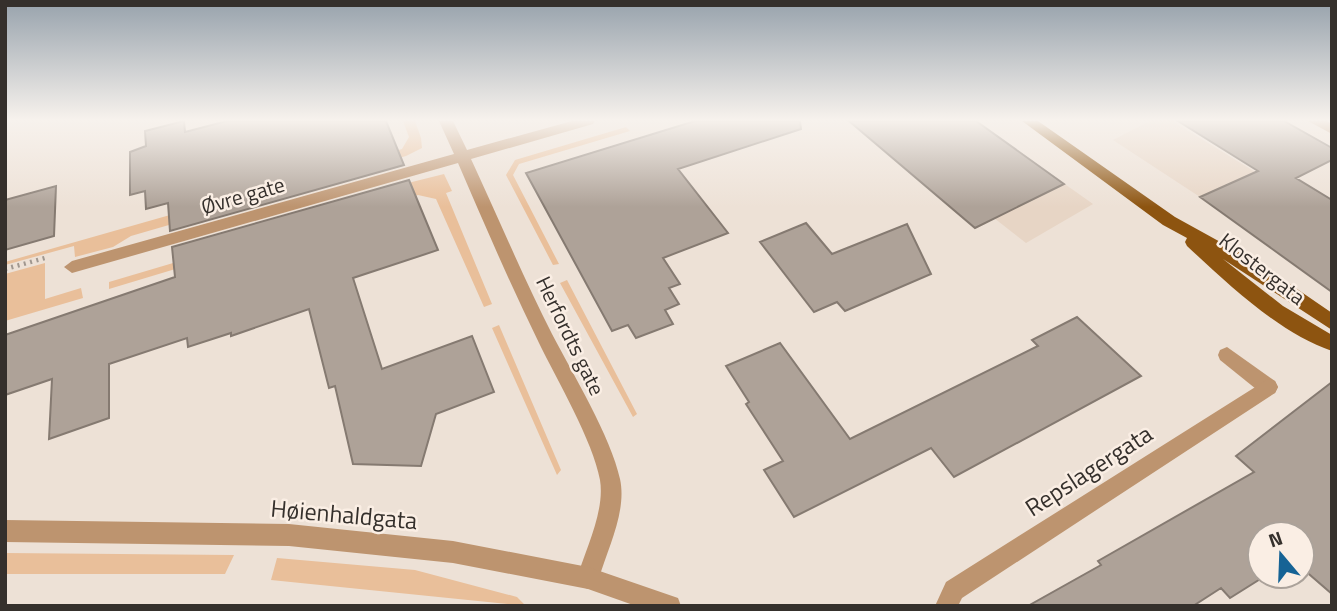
<svg xmlns="http://www.w3.org/2000/svg" width="1337" height="611" font-family="'Titillium Web',sans-serif">
<rect width="100%" height="100%" fill="#ede1d6"/>
<path fill="#e7d5c5" d="M 849,121 L 976,121 L 1093,204 L 1026,243 L 916,157 L 900,164 Z
M 1150,121 L 1172,121 L 1332,219 L 1332,292 L 1200,197 L 1113,140 Z"/>
<path fill="#e9bf9a" d="M 403,121 L 415,121 L 421,138 L 422,148 L 406,156 L 131,236 L 113,247 L 75,257 L 74,246 L 5,265 L 5,262 L 402,149 L 409,137 Z
M 626,127 L 630,131 L 519,164 L 513,175 L 559,264 L 553,265 L 506,175 L 515,160 Z
M 444,174 L 452,191 L 446,193 L 492,304 L 484,307 L 436,199 L 418,195 L 346,217 L 408,183 Z
M 244,242 L 245,248 L 109,289 L 109,282 Z
M 45,263 L 45,299 L 81,288 L 83,298 L 5,321 L 5,274 Z
M 567,280 L 637,414 L 633,417 L 560,283 Z
M 499,325 L 561,470 L 557,475 L 492,328 Z
M 5,553 L 234,555 L 225,574 L 5,574 Z
M 277,558 L 415,570 L 517,597 L 526,606 L 271,580 Z"/>
<path fill="#aea298" stroke="#857a71" stroke-width="2" d="M 184,121 L 185,132 L 227,121 L 386,121 L 404,165 L 170,231 L 168,203 L 146,209 L 145,191 L 130,195 L 130,152 L 146,146 L 145,131 Z
M 695,121 L 800,121 L 801,129 L 678,169 L 728,233 L 663,258 L 680,284 L 669,288 L 679,304 L 665,310 L 673,324 L 636,338 L 628,325 L 612,331 L 526,173 Z
M 849,121 L 976,121 L 1064,184 L 975,228 Z
M 1178,121 L 1284,121 L 1332,148 L 1332,160 L 1296,178 L 1332,200 L 1332,292 L 1200,197 L 1258,171 Z
M 409,180 L 438,250 L 353,278 L 382,369 L 472,336 L 494,392 L 436,414 L 421,466 L 353,464 L 335,386 L 329,388 L 309,309 L 231,336 L 231,333 L 188,347 L 187,338 L 109,364 L 109,418 L 49,439 L 52,379 L 5,395 L 5,335 L 175,277 L 172,247 Z
M 56,186 L 54,236 L 5,250 L 5,200 Z
M 806,223 L 832,254 L 907,224 L 931,274 L 845,311 L 837,302 L 814,312 L 760,242 Z
M 1077,317 L 1141,376 L 954,477 L 931,448 L 794,517 L 764,470 L 783,461 L 746,404 L 749,402 L 726,366 L 780,343 L 850,439 L 1038,346 L 1032,340 Z
M 1332,382 L 1332,594 L 1302,568 L 1302,534 L 1260,534 L 1260,576 L 1265,576 L 1230,598 L 1221,588 L 1193,606 L 1028,606 L 1101,565 L 1098,561 L 1254,472 L 1236,456 Z"/>
<g fill="none" stroke-linecap="round" stroke-linejoin="round">
<path stroke="#a0978f" stroke-width="4.5" stroke-dasharray="2 4.5" stroke-linecap="butt" d="M 5,269 L 45,258"/>
<path fill="#bd946f" fill-rule="evenodd" d="M 1227,347 L 1275,381 L 1278,387 L 1275,393 L 1268,395 L 1261,393 L 1220,360 L 1218,355 L 1220,350 Z"/>
<path fill="#bd946f" fill-rule="evenodd" d="M 439,121 L 453,121 L 467,150 L 572,121 L 595,121 L 593,124 L 471,159 C 498,217 523,277 552,334 C 573,374 611,437 620,479 C 627,511 608,548 599,578 L 596,586 L 588,589 L 580,586 L 577,578 C 586,548 605,511 600,480 C 593,441 557,380 539,343 C 510,284 484,223 458,163 L 72,273 L 64,267 L 72,261 L 454,154 Z
M 1308,121 L 1326,121 L 1332,124 L 1332,134 Z
M 1268,379 L 1275,381 L 1278,387 L 1275,393 L 962,598 L 958,606 L 935,606 L 946,582 Z"/>
<path fill="#bd946f" fill-rule="evenodd" d="M 5,520 L 289,524 L 453,541 L 588,567 L 678,598 L 681,606 L 636,606 L 588,589 L 453,563 L 289,546 L 5,542 Z"/>
<path fill="#8d5410" fill-rule="evenodd" d="M 1022,121 L 1038,121 L 1175,217 L 1262,265 L 1332,313 L 1332,330 L 1223,259 L 1283,306 L 1332,335 L 1332,351 C 1280,334 1227,283 1187,246 L 1185,242 L 1187,238 L 1163,225 Z"/>
</g>
<linearGradient id="sky" x2="0" y2="1"><stop stop-color="#97a2ac"/><stop offset="0.58" stop-color="#f7f2ed"/><stop offset="1" stop-color="#f7f2ed" stop-opacity="0"/></linearGradient>
<rect width="1337" height="207" fill="url(#sky)"/>
<g text-anchor="middle" stroke-width="5" stroke-linejoin="round" paint-order="stroke">
<g font-size="21" fill="#35302c" stroke="#faeee4">
<text transform="translate(243 196) rotate(-16)" y="7">Øvre gate</text>
<text transform="translate(1262 269) rotate(38)" y="7">Klostergata</text>
<text transform="translate(570 336) rotate(64)" y="7">Herfordts gate</text>
</g>
<g font-size="24" fill="#35302c" stroke="#faeee4">
<text transform="translate(1089 471) rotate(-33)" y="8">Repslagergata</text>
<text transform="translate(344 515) rotate(5)" y="8">Høienhaldgata</text>
</g>
</g>
<rect width="1337" height="611" fill="none" stroke="#35302c" stroke-width="14"/>
<g transform="translate(1281 555) rotate(341)"><circle r="33" fill="#faeee4" stroke="#aba29a" stroke-width="2"/>
<path d="M0-5L12 26L0 18L-12 26Z" fill="#166395"/>
<text y="-10" font-size="19" font-weight="bold" text-anchor="middle" fill="#35302c">N</text>
</g>
</svg>
